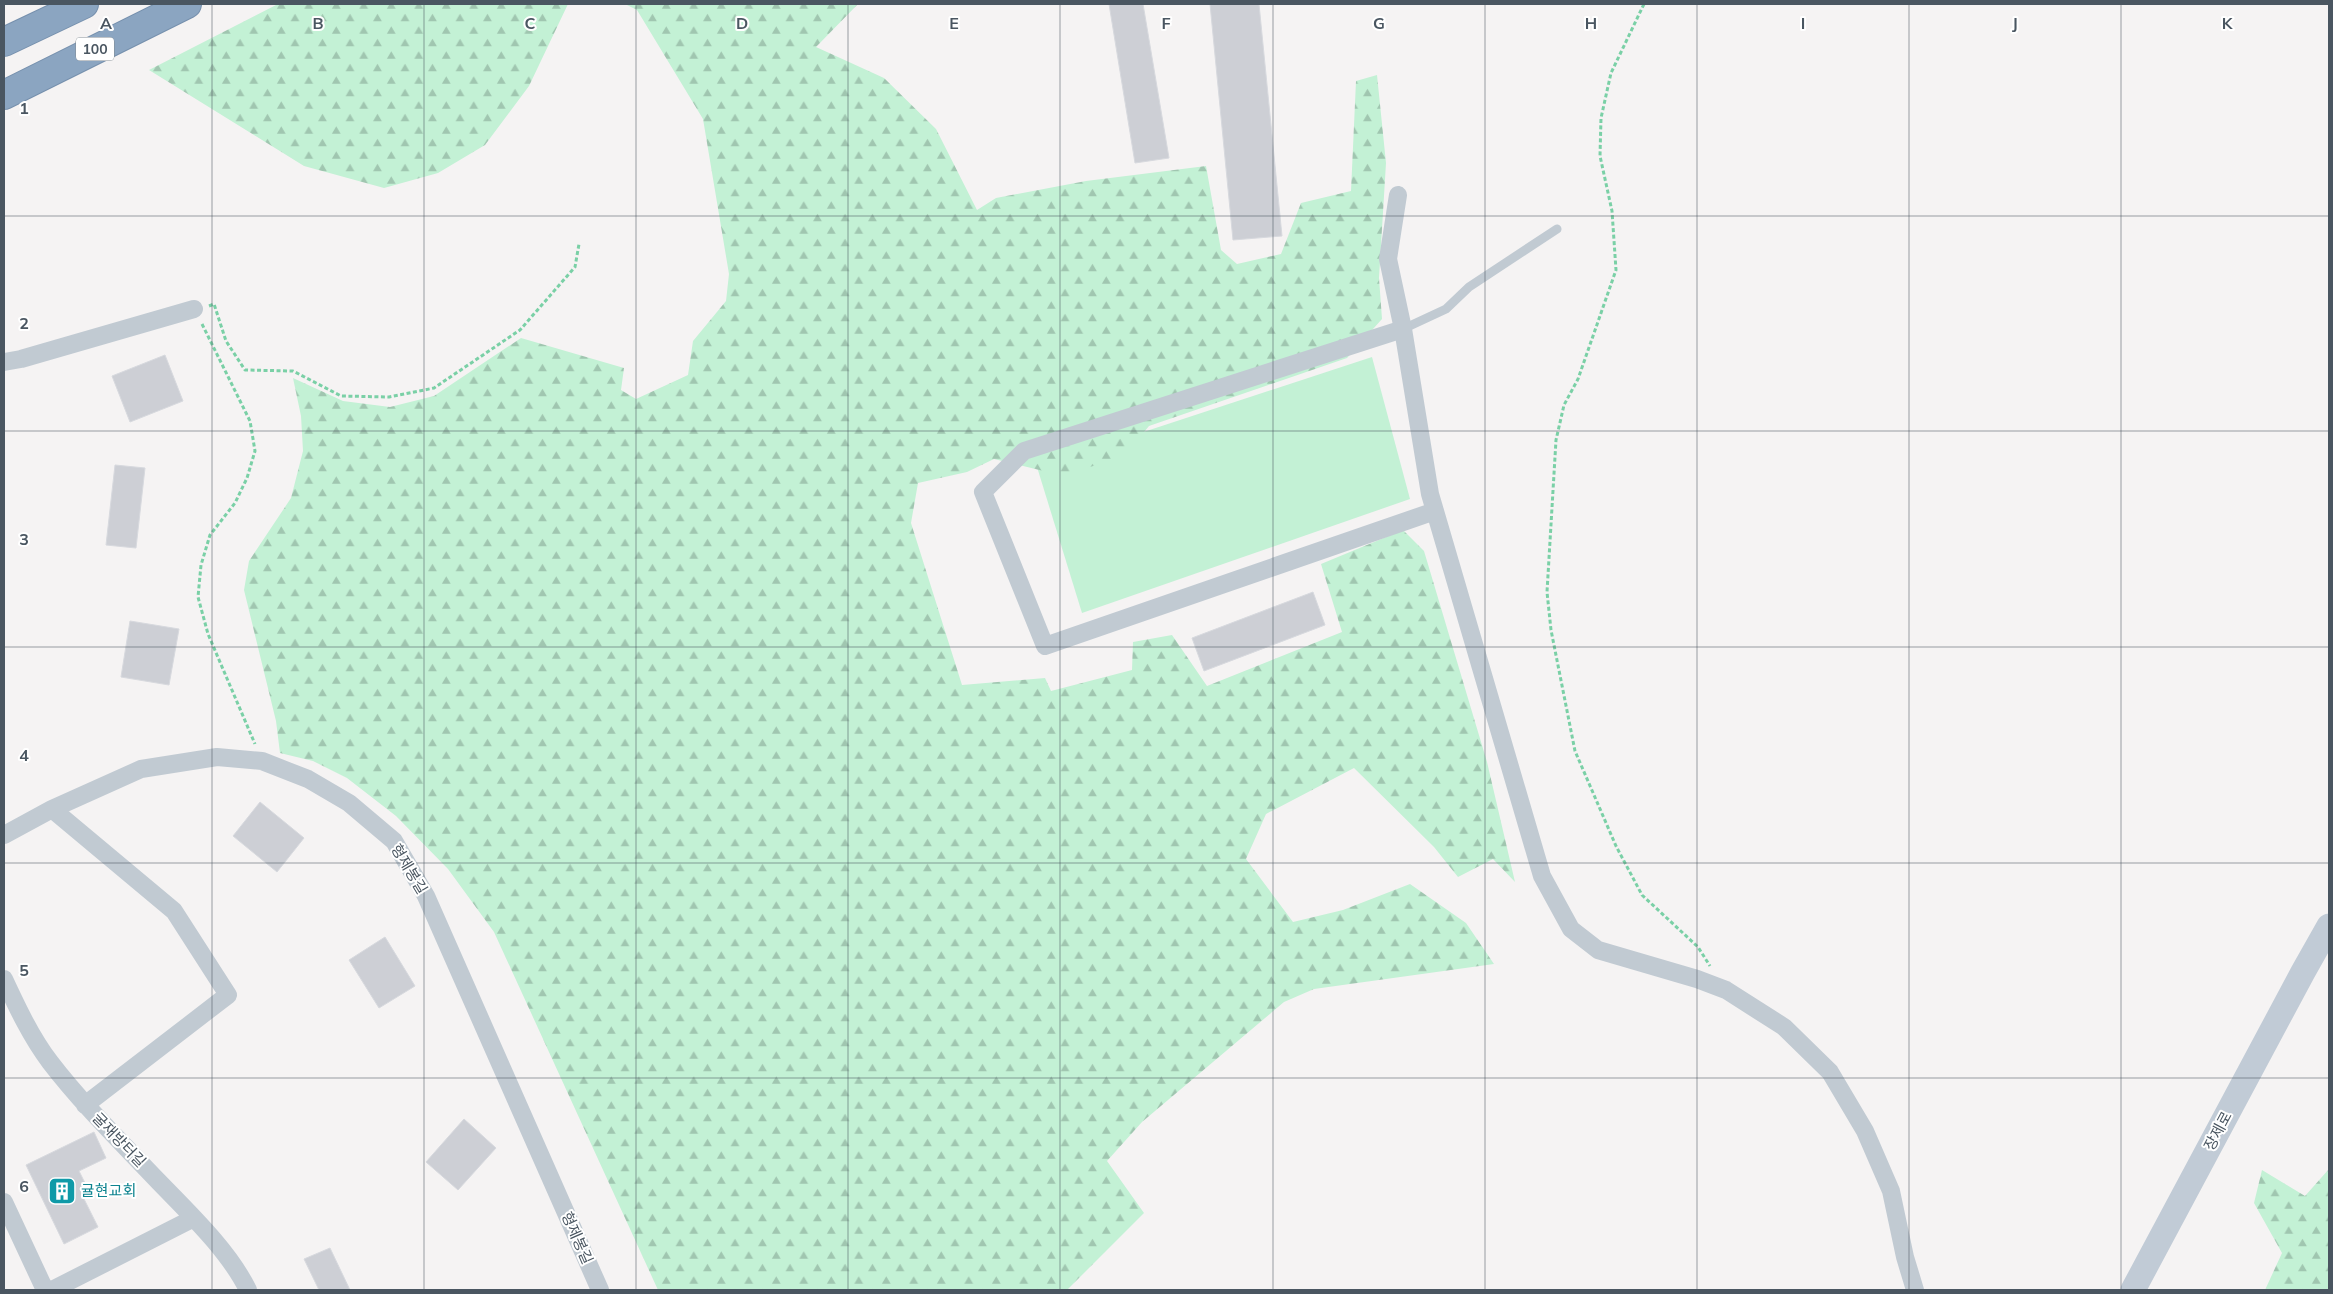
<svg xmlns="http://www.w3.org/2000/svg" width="2333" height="1294" font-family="Mulish,'Noto Sans KR',sans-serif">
<defs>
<pattern id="forest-firs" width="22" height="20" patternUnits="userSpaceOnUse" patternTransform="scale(1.25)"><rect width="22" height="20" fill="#c3f1d5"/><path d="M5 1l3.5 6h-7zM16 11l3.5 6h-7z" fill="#a0c6b0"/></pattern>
</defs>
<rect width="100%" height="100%" fill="#f5f3f3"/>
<path fill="#c3f1d5" d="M 1372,357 L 1410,499 L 1082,613 L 1037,467 Z"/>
<path fill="url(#forest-firs)" d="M 278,4 L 568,4 L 529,86 L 485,145 L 438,173 L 384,188 L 304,166 L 149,70 Z
M 625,4 L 858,4 L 816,47 L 884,78 L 936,129 L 977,210 L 996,198 L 1086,181 L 1206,166 L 1221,250 L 1237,264 L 1281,254 L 1301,203 L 1351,191 L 1356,81 L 1377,75 L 1386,163 L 1379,278 L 1382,319 L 1347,358 L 1149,426 L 1125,455 L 1064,476 L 994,459 L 967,472 L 918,483 L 911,523 L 962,685 L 1045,678 L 1051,691 L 1132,670 L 1133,642 L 1172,635 L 1207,686 L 1342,632 L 1321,564 L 1403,530 L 1424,551 L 1487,762 L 1515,882 L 1493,859 L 1458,877 L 1434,847 L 1354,768 L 1266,814 L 1246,859 L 1293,922 L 1343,910 L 1410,884 L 1466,923 L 1494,964 L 1314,989 L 1284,1002 L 1142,1122 L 1107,1161 L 1144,1213 L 1067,1290 L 658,1290 L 494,932 L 448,869 L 396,816 L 347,778 L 313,761 L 280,753 L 276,721 L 244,590 L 249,561 L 291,498 L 303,451 L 301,416 L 293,378 L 343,401 L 390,407 L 434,396 L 521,338 L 624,368 L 621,390 L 636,399 L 688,375 L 693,341 L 726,301 L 729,274 L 703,119 L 637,10 Z
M 2329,1169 L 2329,1290 L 2265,1290 L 2282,1253 L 2254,1203 L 2262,1170 L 2305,1196 Z"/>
<path fill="#cdcfd5" stroke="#d7d9de" d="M 1109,4 L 1143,4 L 1169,158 L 1135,163 Z
M 1210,4 L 1259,4 L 1282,236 L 1233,240 Z
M 165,355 L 183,401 L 130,422 L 112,376 Z
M 115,465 L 145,468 L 136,548 L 106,545 Z
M 1313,592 L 1325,625 L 1204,671 L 1192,638 Z
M 130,621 L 179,629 L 169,685 L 121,677 Z
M 260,802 L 304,838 L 277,872 L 233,836 Z
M 385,937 L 415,986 L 379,1008 L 349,960 Z
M 464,1119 L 496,1148 L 458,1190 L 426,1162 Z
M 94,1132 L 106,1158 L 79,1171 L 85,1183 L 84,1199 L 98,1227 L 64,1244 L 26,1165 Z
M 330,1248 L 350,1290 L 319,1290 L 304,1259 Z"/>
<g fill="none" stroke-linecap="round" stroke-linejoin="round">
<g stroke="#7690ad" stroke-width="30">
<path id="highway" d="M 4,42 L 84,4
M 4,95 L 187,4"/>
</g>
<path stroke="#7ad0a6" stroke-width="3" stroke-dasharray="4 2.5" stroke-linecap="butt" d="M 1644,4 L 1611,73 L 1601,118 L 1600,156 L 1612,211 L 1616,270 L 1578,379 L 1564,405 L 1556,440 L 1547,592 L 1551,630 L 1575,751 L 1616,846 L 1642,895 L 1698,947 L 1710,966
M 209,306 L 214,304 L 226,341 L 245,370 L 293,371 L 341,396 L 389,397 L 434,388 L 520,330 L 575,267 L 579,244
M 202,324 L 250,421 L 255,451 L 247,478 L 235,503 L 210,535 L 201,565 L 198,597 L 208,634 L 255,744"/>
<path stroke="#c1cad2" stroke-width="9" d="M 1403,329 L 1446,309 L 1469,287 L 1557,229"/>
<path stroke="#c1cad2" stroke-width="18" d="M 1398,195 L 1388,259 L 1403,329 L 1430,494 L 1542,876 L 1571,929 L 1598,950 L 1697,979 L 1726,990 L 1784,1027 L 1830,1072 L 1865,1131 L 1891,1191 L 1905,1257 L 1915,1290
M 1403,329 L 1024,451 L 983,492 L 1045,646 L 1435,511
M 4,362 L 21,359 L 194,309
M 52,809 L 174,911 L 228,995 L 85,1105
M 4,835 L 52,809 L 141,769 L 217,757 L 262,761 L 308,779 L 349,803 L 394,841 L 426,896 L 600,1290
M 4,979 C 17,1007 31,1037 50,1062 C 83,1105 122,1143 159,1182 C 190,1214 229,1251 248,1290
M 4,1202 L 45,1290
M 52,1290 L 194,1218"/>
<path stroke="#c1cbd6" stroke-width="25" d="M 2133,1290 L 2303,972 L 2329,926"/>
<use href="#highway" stroke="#8ba5c1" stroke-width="28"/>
</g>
<path fill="none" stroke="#4a5661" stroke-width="1" stroke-opacity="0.55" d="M 212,4 L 212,1290M 424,4 L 424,1290M 636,4 L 636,1290M 848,4 L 848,1290M 1060,4 L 1060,1290M 1273,4 L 1273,1290M 1485,4 L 1485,1290M 1697,4 L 1697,1290M 1909,4 L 1909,1290M 2121,4 L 2121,1290M 4,216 L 2329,216M 4,431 L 2329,431M 4,647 L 2329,647M 4,863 L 2329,863M 4,1078 L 2329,1078"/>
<defs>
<g id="building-square" transform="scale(1.4375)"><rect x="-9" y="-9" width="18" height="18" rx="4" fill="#0f9aa8" stroke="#fff"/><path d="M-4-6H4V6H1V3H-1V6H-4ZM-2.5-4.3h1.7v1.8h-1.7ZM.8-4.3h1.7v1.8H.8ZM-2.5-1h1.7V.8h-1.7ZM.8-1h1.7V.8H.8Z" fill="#fff"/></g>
</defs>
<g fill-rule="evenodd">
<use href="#building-square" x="62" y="1191"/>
</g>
<g text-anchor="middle" stroke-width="4" stroke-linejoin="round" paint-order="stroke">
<rect fill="#fff" stroke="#808990" stroke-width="1" x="76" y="37.5" width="38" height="23" rx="4"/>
<g font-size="14" font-weight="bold" fill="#4a5661">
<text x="95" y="54">100</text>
</g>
<g font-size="15" fill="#4a5661" stroke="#fff">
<text transform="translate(409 869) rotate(59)" y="5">형제봉길</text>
<text transform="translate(2218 1131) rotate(-62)" y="5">장제로</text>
<text transform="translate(119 1140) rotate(46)" y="5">굴재방터길</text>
<text transform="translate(577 1238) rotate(66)" y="5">형제봉길</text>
</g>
<g font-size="15" fill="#0d838f" stroke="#fff" text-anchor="start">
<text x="81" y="1196">귤현교회</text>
</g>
</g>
<g font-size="16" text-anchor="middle" font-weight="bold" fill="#4a5661" stroke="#fff" stroke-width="4" stroke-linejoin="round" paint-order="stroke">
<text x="106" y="29">A</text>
<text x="318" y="29">B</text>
<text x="530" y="29">C</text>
<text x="742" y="29">D</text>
<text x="954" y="29">E</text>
<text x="1166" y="29">F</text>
<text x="1379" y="29">G</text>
<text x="1591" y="29">H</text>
<text x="1803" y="29">I</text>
<text x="2015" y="29">J</text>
<text x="2227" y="29">K</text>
<text x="24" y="114">1</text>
<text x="24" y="329">2</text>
<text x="24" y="545">3</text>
<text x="24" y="761">4</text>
<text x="24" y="976">5</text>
<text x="24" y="1192">6</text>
</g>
<rect width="2333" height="1294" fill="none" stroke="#4a5661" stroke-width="10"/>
</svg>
